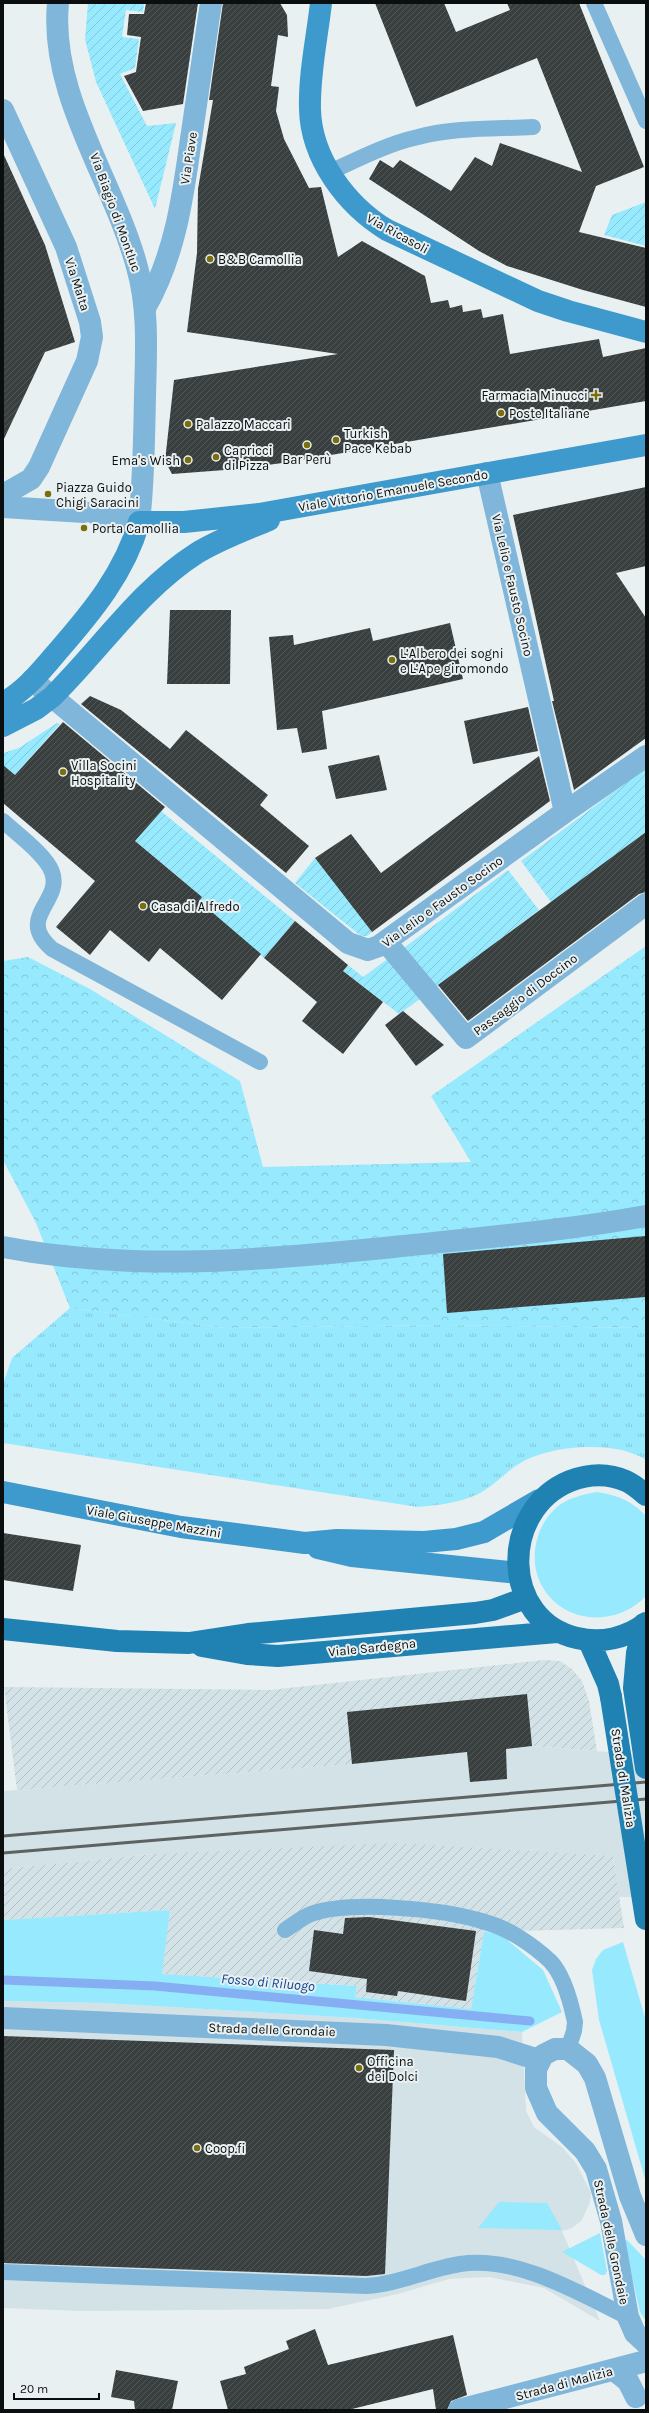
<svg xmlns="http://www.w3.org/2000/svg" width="649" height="2413" font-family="Karla,sans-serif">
<defs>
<pattern id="industrial-furrows" width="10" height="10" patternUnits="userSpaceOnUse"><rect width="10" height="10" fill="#d3e2e6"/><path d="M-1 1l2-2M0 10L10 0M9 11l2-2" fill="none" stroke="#b4c1c4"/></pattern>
<pattern id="forest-crowns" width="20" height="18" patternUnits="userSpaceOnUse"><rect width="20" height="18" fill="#97e9fd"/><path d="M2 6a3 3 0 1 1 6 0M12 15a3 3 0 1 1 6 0" fill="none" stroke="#81c7d8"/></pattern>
<pattern id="park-tufts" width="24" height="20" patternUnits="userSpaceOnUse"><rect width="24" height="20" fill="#97e9fd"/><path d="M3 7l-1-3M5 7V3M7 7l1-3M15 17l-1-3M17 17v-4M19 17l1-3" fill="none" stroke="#81c7d8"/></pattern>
<pattern id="garden-furrows" width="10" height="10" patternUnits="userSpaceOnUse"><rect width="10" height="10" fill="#97e9fd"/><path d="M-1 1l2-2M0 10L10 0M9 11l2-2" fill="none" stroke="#81c7d8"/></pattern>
<pattern id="building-hatch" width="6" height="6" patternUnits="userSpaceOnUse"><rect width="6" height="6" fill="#383f3e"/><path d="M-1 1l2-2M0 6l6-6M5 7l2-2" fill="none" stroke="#515756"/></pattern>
</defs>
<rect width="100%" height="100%" fill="#e9f0f2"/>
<path fill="#d3e2e6" d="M 532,1746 L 646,1755 L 646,1897 L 619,1897 L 613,1856 L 155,1854 L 3,1869 L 3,1791 L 352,1764 Z
M 3,2001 L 104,2003 L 356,2018 L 522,2032 L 526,2111 L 534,2127 L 562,2147 L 576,2163 L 591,2193 L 590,2202 L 582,2220 L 572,2228 L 562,2231 L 600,2321 L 544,2288 L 489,2277 L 449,2279 L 398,2294 L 328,2309 L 81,2311 L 3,2308 Z"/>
<path fill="url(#industrial-furrows)" d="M 544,1660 L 560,1661 L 572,1669 L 582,1681 L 589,1701 L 597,1751 L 532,1746 L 352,1764 L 17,1790 L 4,1687 L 270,1690 Z
M 395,1843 L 613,1856 L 624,1928 L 484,1932 L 471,2009 L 355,1997 L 357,1986 L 161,1974 L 170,1910 L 3,1920 L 3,1869 L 155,1854 Z"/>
<path fill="#97e9fd" d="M 596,1492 C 617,1495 631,1500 646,1516 L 646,1596 C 617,1627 564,1625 542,1586 C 528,1562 535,1526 556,1508 C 567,1498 582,1495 596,1492 Z
M 170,1910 L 162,1974 L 357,1986 L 355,1997 L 471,2009 L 484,1932 L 499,1933 L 543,1970 L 562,2012 L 522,2032 L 356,2018 L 104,2003 L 3,2001 L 3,1920 Z
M 623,1942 L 646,2021 L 646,2182 L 599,2020 L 592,1970 L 596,1959 L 603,1950 Z
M 499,2202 L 547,2203 L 562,2230 L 478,2228 Z
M 600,2233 L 607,2271 L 605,2275 L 601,2275 L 562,2252 Z
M 627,2240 L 646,2260 L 646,2321 L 640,2312 L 624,2241 Z"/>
<path fill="url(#forest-crowns)" d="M 646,946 L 646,1328 L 442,1325 L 226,1328 L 70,1308 L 36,1223 L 3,1160 L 3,961 L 28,957 L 90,989 L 240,1081 L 263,1167 L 471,1162 L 431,1096 Z"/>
<path fill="url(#park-tufts)" d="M 70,1308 L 226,1328 L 442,1325 L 646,1328 L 646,1460 C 617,1440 552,1445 522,1462 C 506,1471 494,1486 478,1494 C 460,1503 437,1505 418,1507 L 3,1443 L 3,1384 L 12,1358 Z"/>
<path fill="url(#garden-furrows)" d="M 88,3 L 144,3 L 143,12 L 126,10 L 122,37 L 139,39 L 135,68 L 120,74 L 147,126 L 176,123 L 155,209 L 96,82 L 85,39 Z
M 646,202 L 646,246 L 604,235 L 612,215 Z
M 57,723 L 60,724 L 15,775 L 3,765 L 3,753 L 19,748 Z
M 646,768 L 646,832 L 551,902 L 521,861 Z
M 161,811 L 295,921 L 264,958 L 199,901 L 202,897 L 135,841 Z
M 315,858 L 372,932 L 367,936 L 361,936 L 295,883 Z
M 508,870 L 539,910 L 434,989 L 401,950 Z
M 389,958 L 423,997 L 399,1014 L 343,971 L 348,965 L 363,977 Z"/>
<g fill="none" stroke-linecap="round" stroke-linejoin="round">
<path stroke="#85aff2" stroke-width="9" d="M 3,1980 L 155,1986 L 530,2021"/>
</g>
<path fill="url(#building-hatch)" d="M 146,3 L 198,3 L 183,104 L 143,111 L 124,76 L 136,72 L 141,37 L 127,35 L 129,14 L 144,14 Z
M 223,3 L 280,3 L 287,15 L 288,37 L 278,35 L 271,86 L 279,87 L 276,111 L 284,139 L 309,188 L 321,187 L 338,257 L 362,241 L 425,276 L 431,303 L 448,300 L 450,308 L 462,305 L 463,312 L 481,309 L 483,318 L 503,314 L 510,354 L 599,339 L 603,357 L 646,348 L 646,401 L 290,462 L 238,469 L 172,474 L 165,461 L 174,380 L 338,354 L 187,332 L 197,253 L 198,189 L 213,100 L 209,100 Z
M 375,3 L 444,3 L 456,32 L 510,10 L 507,3 L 579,3 L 644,167 L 596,186 L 579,232 L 646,248 L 646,307 L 583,290 L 507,266 L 479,251 L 369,179 L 380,160 L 393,168 L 400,160 L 451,191 L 475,157 L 492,166 L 500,143 L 582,172 L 537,58 L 416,107 Z
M 3,153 L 45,245 L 75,342 L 45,352 L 3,441 Z
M 646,487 L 646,566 L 616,573 L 646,618 L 646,738 L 574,790 L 552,701 L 554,701 L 513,515 Z
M 170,610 L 231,610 L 230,684 L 167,684 Z
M 450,623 L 463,679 L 322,711 L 327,749 L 302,753 L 297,728 L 277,730 L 269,637 L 293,635 L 294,645 L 370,628 L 373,641 Z
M 90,696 L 121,710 L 170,749 L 186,730 L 268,795 L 260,805 L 309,846 L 286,873 L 81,704 Z
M 528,707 L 538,751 L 473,764 L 464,721 Z
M 63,722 L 165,807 L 135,841 L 202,897 L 199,901 L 261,954 L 222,1000 L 160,948 L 149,962 L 110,930 L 90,955 L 56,927 L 95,881 L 3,803 L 3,765 L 15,775 Z
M 379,755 L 387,790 L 336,799 L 328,766 Z
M 539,756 L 550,801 L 372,932 L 315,858 L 351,834 L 381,873 Z
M 646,832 L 646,892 L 639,894 L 468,1021 L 438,985 Z
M 295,921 L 348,965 L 343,971 L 383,1002 L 343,1054 L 302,1021 L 317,1002 L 264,958 Z
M 403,1011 L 444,1045 L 416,1066 L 385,1025 Z
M 646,1236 L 646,1297 L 447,1313 L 443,1254 Z
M 3,1533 L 81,1545 L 73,1591 L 3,1580 Z
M 527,1694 L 532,1746 L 506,1749 L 507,1779 L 470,1782 L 467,1752 L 352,1764 L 347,1712 Z
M 369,1917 L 476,1931 L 466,2001 L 398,1991 L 397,1996 L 366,1992 L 367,1979 L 309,1971 L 314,1930 L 343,1934 L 345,1918 Z
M 3,2036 L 394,2050 L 385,2274 L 366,2276 L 3,2263 Z
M 315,2329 L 328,2365 L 453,2335 L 467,2395 L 451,2401 L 447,2410 L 436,2410 L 433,2389 L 348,2410 L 228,2410 L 220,2381 L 246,2374 L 244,2367 L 289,2349 L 286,2341 Z
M 116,2370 L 178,2381 L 172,2410 L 135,2410 L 134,2401 L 111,2397 Z"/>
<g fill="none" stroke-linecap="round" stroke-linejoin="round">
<path stroke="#80b6d9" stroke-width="16" d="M 594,3 L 646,121
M 330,172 C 358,159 387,144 418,137 C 455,127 496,129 533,127
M 3,821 C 17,834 46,855 52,872 C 63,902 15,917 52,949 L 260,1062
M 285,1930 C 293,1925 301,1918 311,1914 C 351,1900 444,1909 485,1922 C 508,1928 533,1945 550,1961 C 564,1975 571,2003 575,2022 L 574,2031 L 568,2049
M 3,2272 L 366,2286 C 399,2284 428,2269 460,2264 C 516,2255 579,2293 628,2317"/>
<path stroke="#80b6d9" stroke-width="22" d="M 614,2370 L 628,2381 L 636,2397"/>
<path stroke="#80b6d9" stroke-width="22" d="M 3,110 L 66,247 L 90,322 L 92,337 L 87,361 L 39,467 L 31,479 L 3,495
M 145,308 C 175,256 183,197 191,139 C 198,93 204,48 211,3
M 3,507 L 84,512
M 94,513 L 139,522
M 32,680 L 348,943 L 368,950 L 379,946 L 565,812 L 487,473
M 565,812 L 646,756
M 386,942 L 466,1038 L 646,904
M 3,1247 C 133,1272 264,1260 394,1247 C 478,1238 563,1231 646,1216
M 3,2018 L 386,2035 L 498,2047 L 539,2060
M 646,2235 L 630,2196 L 595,2078 L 587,2064 L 568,2049 L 555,2049 L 543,2055 L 536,2069 L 536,2088 L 547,2113 L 585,2151 L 596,2169 L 611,2221 L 628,2317 L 635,2333 L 646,2343
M 459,2410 L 646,2361"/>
<path stroke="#80b6d9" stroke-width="22" d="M 58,3 C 49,95 114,181 137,267 C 149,309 146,352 145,396 C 144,438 144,480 139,522"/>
<path stroke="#3e99cc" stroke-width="22" d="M 321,3 C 317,38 309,74 310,109 C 311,158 346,205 387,230 L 538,301 L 568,311 L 646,332
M 3,703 C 25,691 42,670 58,651 C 92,612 125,572 139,522 L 184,522 L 259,514 L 646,445
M 3,726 L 36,709 L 52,697 C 100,650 139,590 197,553 C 220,539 245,530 269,520
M 3,1492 L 181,1527 L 305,1543 L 337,1540 L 424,1542 L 456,1539 L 484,1532 L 539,1500
M 318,1548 L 352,1556 L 518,1573"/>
<path stroke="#2081b3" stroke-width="22" d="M 646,1495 C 640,1490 633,1484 626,1481 C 608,1473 588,1474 570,1481 C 499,1510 501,1621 577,1638 C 601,1644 627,1638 646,1623
M 644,1624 L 637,1653 L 634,1688 L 646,1768
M 3,1629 L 117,1641 L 189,1643 L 248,1634 L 475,1613 L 493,1610 L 526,1598
M 589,1641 L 608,1684 L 611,1697
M 202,1646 L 247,1654 L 278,1656 L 557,1632"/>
<path stroke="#5d6262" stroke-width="3" d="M 3,1836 L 646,1782
M 3,1853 L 646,1799"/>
<path stroke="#2081b3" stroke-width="22" d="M 611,1697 L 646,1919"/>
</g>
<g fill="#7a6f0c" stroke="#e9f0f2" stroke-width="1.5">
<circle cx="210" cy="259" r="4"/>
<path d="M594 389h4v4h4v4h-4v4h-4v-4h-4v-4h4z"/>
<circle cx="501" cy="413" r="4"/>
<circle cx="188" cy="424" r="4"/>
<circle cx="336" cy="440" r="4"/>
<circle cx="307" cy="445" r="4"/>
<circle cx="216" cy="457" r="4"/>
<circle cx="188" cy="460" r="4"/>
<circle cx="48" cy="494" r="4"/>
<circle cx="84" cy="528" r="4"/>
<circle cx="392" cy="660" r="4"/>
<circle cx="63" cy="772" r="4"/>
<circle cx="143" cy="906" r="4"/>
<circle cx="359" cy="2068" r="4"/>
<circle cx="197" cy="2148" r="4"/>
</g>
<g text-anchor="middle" stroke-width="4" stroke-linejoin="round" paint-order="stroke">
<g font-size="13" fill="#0b0e0e" stroke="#e9f0f2">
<text transform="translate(188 158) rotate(-81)" y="5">Via Piave</text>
<text transform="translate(116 212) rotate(70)" y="5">Via Biagio di Montluc</text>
<text transform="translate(398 233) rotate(29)" y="5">Via Ricasoli</text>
<text transform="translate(78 284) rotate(72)" y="5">Via Malta</text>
<text transform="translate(393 490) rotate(-10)" y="5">Viale Vittorio Emanuele Secondo</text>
<text transform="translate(513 585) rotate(77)" y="5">Via Lelio e Fausto Socino</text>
<text transform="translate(442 901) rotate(-36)" y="5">Via Lelio e Fausto Socino</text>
<text transform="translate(525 994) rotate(-37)" y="5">Passaggio di Doccino</text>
<text transform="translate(154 1521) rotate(10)" y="5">Viale Giuseppe Mazzini</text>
<text transform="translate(372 1647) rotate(-6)" y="5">Viale Sardegna</text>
<text transform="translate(624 1778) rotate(81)" y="5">Strada di Malizia</text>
<text transform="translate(272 2029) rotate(2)" y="5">Strada delle Grondaie</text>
<text transform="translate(612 2242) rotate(78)" y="5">Strada delle Grondaie</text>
<text transform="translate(564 2383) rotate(-15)" y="5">Strada di Malizia</text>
</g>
<g font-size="13" fill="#0b0e0e" stroke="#e9f0f2" text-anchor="start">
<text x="218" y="264">B&amp;B Camollia</text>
<text x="588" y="400" text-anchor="end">Farmacia Minucci</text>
<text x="509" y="418">Poste Italiane</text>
<text x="196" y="429">Palazzo Maccari</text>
<text x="344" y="438">Turkish<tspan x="344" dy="15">Pace Kebab</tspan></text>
<text x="224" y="455">Capricci<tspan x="224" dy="15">di Pizza</tspan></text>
<text x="307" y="464" text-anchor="middle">Bar Perù</text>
<text x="180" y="465" text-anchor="end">Ema's Wish</text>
<text x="56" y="492">Piazza Guido<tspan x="56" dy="15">Chigi Saracini</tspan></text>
<text x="92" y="533">Porta Camollia</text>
<text x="400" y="658">L’Albero dei sogni<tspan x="400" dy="15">e L’Ape giromondo</tspan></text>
<text x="71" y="770">Villa Socini<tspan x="71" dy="15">Hospitality</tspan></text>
<text x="151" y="911">Casa di Alfredo</text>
<text x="367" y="2066">Officina<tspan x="367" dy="15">dei Dolci</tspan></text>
<text x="205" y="2153">Coop.fi</text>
</g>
<g font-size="14" font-style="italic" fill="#0e408d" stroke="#e9f0f2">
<text transform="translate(268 1982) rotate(5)" y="5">Fosso di Riluogo</text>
</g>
</g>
<rect width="649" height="2413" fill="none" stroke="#0b0e0e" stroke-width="8"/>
<path d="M14 2393v6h85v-6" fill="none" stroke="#0b0e0e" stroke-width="2"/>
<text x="20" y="2393" font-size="12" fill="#0b0e0e" stroke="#e9f0f2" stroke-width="3" paint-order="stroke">20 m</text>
</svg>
